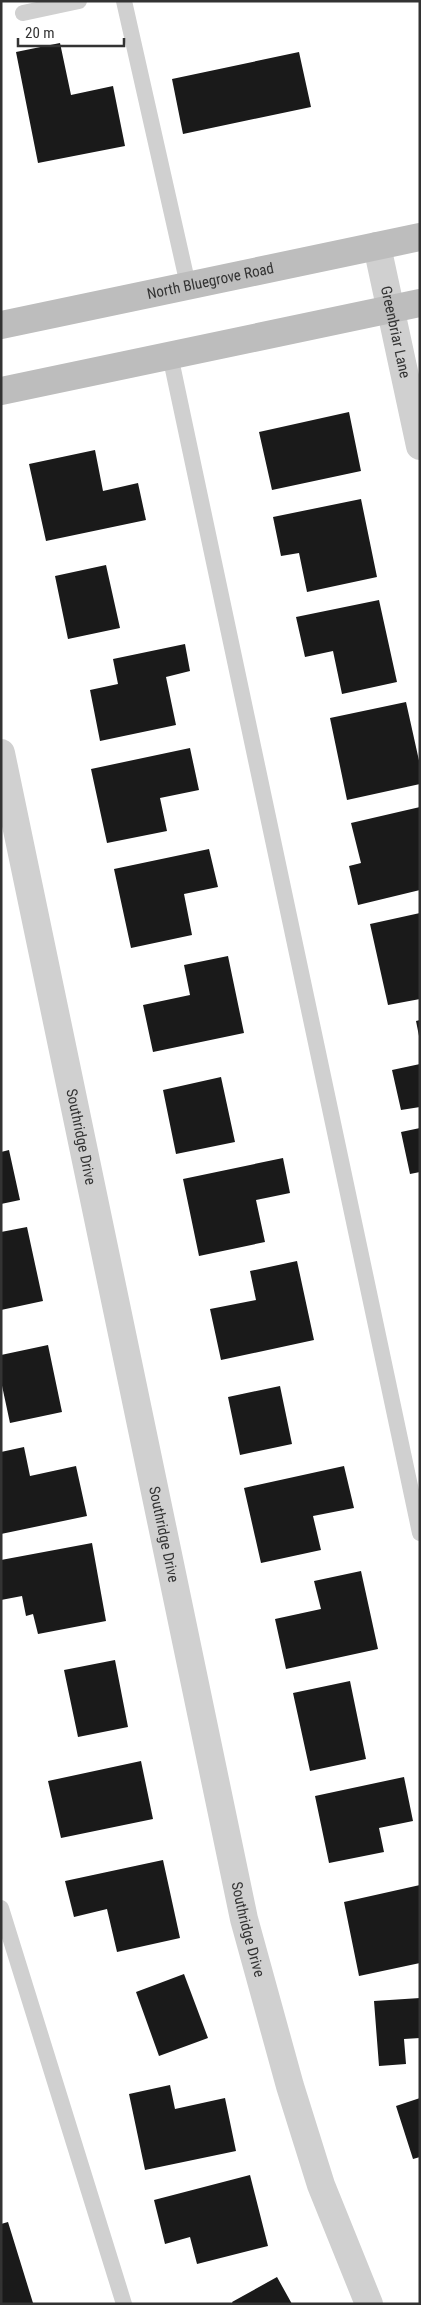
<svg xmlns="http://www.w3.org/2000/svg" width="421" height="2305" font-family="'Roboto Condensed',sans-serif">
<rect width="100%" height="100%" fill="#fff"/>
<path fill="#1a1a1a" d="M 60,43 L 71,95 L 113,86 L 125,146 L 38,163 L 16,52 Z
M 299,52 L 311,107 L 183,134 L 172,79 Z
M 349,412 L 361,471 L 272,490 L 259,432 Z
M 95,450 L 103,491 L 138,483 L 146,520 L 46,541 L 29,464 Z
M 361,499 L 377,577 L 307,592 L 299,553 L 281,556 L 273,517 Z
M 106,565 L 120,628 L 68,639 L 55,576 Z
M 379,600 L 397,682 L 342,694 L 333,651 L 305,657 L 296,617 Z
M 185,644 L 190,671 L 166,677 L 176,725 L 100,741 L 90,690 L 118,684 L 113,659 Z
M 406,702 L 420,765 L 420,784 L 347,800 L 330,718 Z
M 190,748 L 199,790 L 160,798 L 167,831 L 107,843 L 91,769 Z
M 420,807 L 420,890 L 358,905 L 349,866 L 361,863 L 351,823 Z
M 209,849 L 218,887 L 184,894 L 192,935 L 131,948 L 114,869 Z
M 420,913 L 420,999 L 388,1005 L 370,924 Z
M 228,956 L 244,1033 L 153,1052 L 143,1005 L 190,995 L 184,965 Z
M 420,1020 L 420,1036 L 419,1036 L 416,1021 Z
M 420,1064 L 420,1107 L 401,1110 L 392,1070 Z
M 221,1077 L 235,1142 L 176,1154 L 163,1090 Z
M 420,1128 L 420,1172 L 410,1174 L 401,1132 Z
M 9,1150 L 20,1200 L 1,1204 L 1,1152 Z
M 283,1158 L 290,1193 L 256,1200 L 265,1242 L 199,1256 L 183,1179 Z
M 27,1227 L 43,1301 L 1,1310 L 1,1232 Z
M 297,1261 L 314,1340 L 221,1360 L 210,1309 L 256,1300 L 250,1271 Z
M 48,1345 L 62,1412 L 10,1423 L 1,1381 L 1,1355 Z
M 280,1386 L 292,1444 L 240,1455 L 228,1397 Z
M 24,1447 L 30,1476 L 76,1466 L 87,1516 L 1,1534 L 1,1452 Z
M 344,1466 L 354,1508 L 313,1516 L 321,1550 L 261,1563 L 244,1488 Z
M 92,1543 L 106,1621 L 38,1634 L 33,1614 L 26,1616 L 22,1596 L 1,1600 L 1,1560 Z
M 361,1571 L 378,1649 L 286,1669 L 275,1619 L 321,1609 L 314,1581 Z
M 115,1660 L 128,1727 L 78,1737 L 64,1670 Z
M 350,1681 L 366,1759 L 310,1771 L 293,1693 Z
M 141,1761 L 153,1819 L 61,1838 L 48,1781 Z
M 404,1777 L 413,1821 L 379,1828 L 384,1852 L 329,1863 L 315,1796 Z
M 163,1860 L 180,1938 L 117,1952 L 107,1909 L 74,1917 L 65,1881 Z
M 420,1885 L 420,1963 L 359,1976 L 344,1902 Z
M 184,1974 L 208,2038 L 159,2056 L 136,1992 Z
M 420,1998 L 420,2038 L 404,2039 L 406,2064 L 379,2066 L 374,2001 Z
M 170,2085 L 175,2109 L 225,2098 L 236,2151 L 145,2170 L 129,2094 Z
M 420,2098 L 420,2157 L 413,2159 L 396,2106 Z
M 250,2175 L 268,2246 L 197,2264 L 190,2237 L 165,2244 L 154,2200 Z
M 8,2222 L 33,2303 L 30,2304 L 1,2304 L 1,2224 Z
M 277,2277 L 292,2304 L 233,2304 L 232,2302 Z"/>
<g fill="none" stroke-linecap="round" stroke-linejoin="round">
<path stroke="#d0d0d0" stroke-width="16" d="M 124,1 L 188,285
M 23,13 L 79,1
M 170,355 L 420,1533
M 1,1908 L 124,2304"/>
<g stroke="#d0d0d0" stroke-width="28">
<path id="s1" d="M 377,246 L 420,446"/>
<path id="s2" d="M 1,753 L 244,1919 L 290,2086 L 321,2185 L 369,2304"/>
</g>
<g stroke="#bdbdbd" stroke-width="28">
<path id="s3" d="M 1,325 L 420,237"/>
<path d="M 1,391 L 420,303"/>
</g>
</g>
<g text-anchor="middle" stroke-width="5" stroke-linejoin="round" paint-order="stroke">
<g font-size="15" fill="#333" stroke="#fff">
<text dy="5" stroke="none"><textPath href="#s3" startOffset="214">North Bluegrove Road</textPath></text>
<text dy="5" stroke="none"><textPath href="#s1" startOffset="88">Greenbriar Lane</textPath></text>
<text dy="5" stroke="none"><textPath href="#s2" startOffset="392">Southridge Drive</textPath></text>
<text dy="5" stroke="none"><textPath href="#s2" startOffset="798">Southridge Drive</textPath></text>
<text dy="5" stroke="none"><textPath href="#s2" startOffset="1202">Southridge Drive</textPath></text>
</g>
</g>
<rect width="421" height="2305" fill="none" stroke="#333333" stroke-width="5"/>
<path d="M18 38v8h106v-8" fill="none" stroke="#333333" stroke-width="2.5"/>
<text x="25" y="38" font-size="15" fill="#333333" stroke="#ffffff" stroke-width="4" paint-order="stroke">20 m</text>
</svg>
